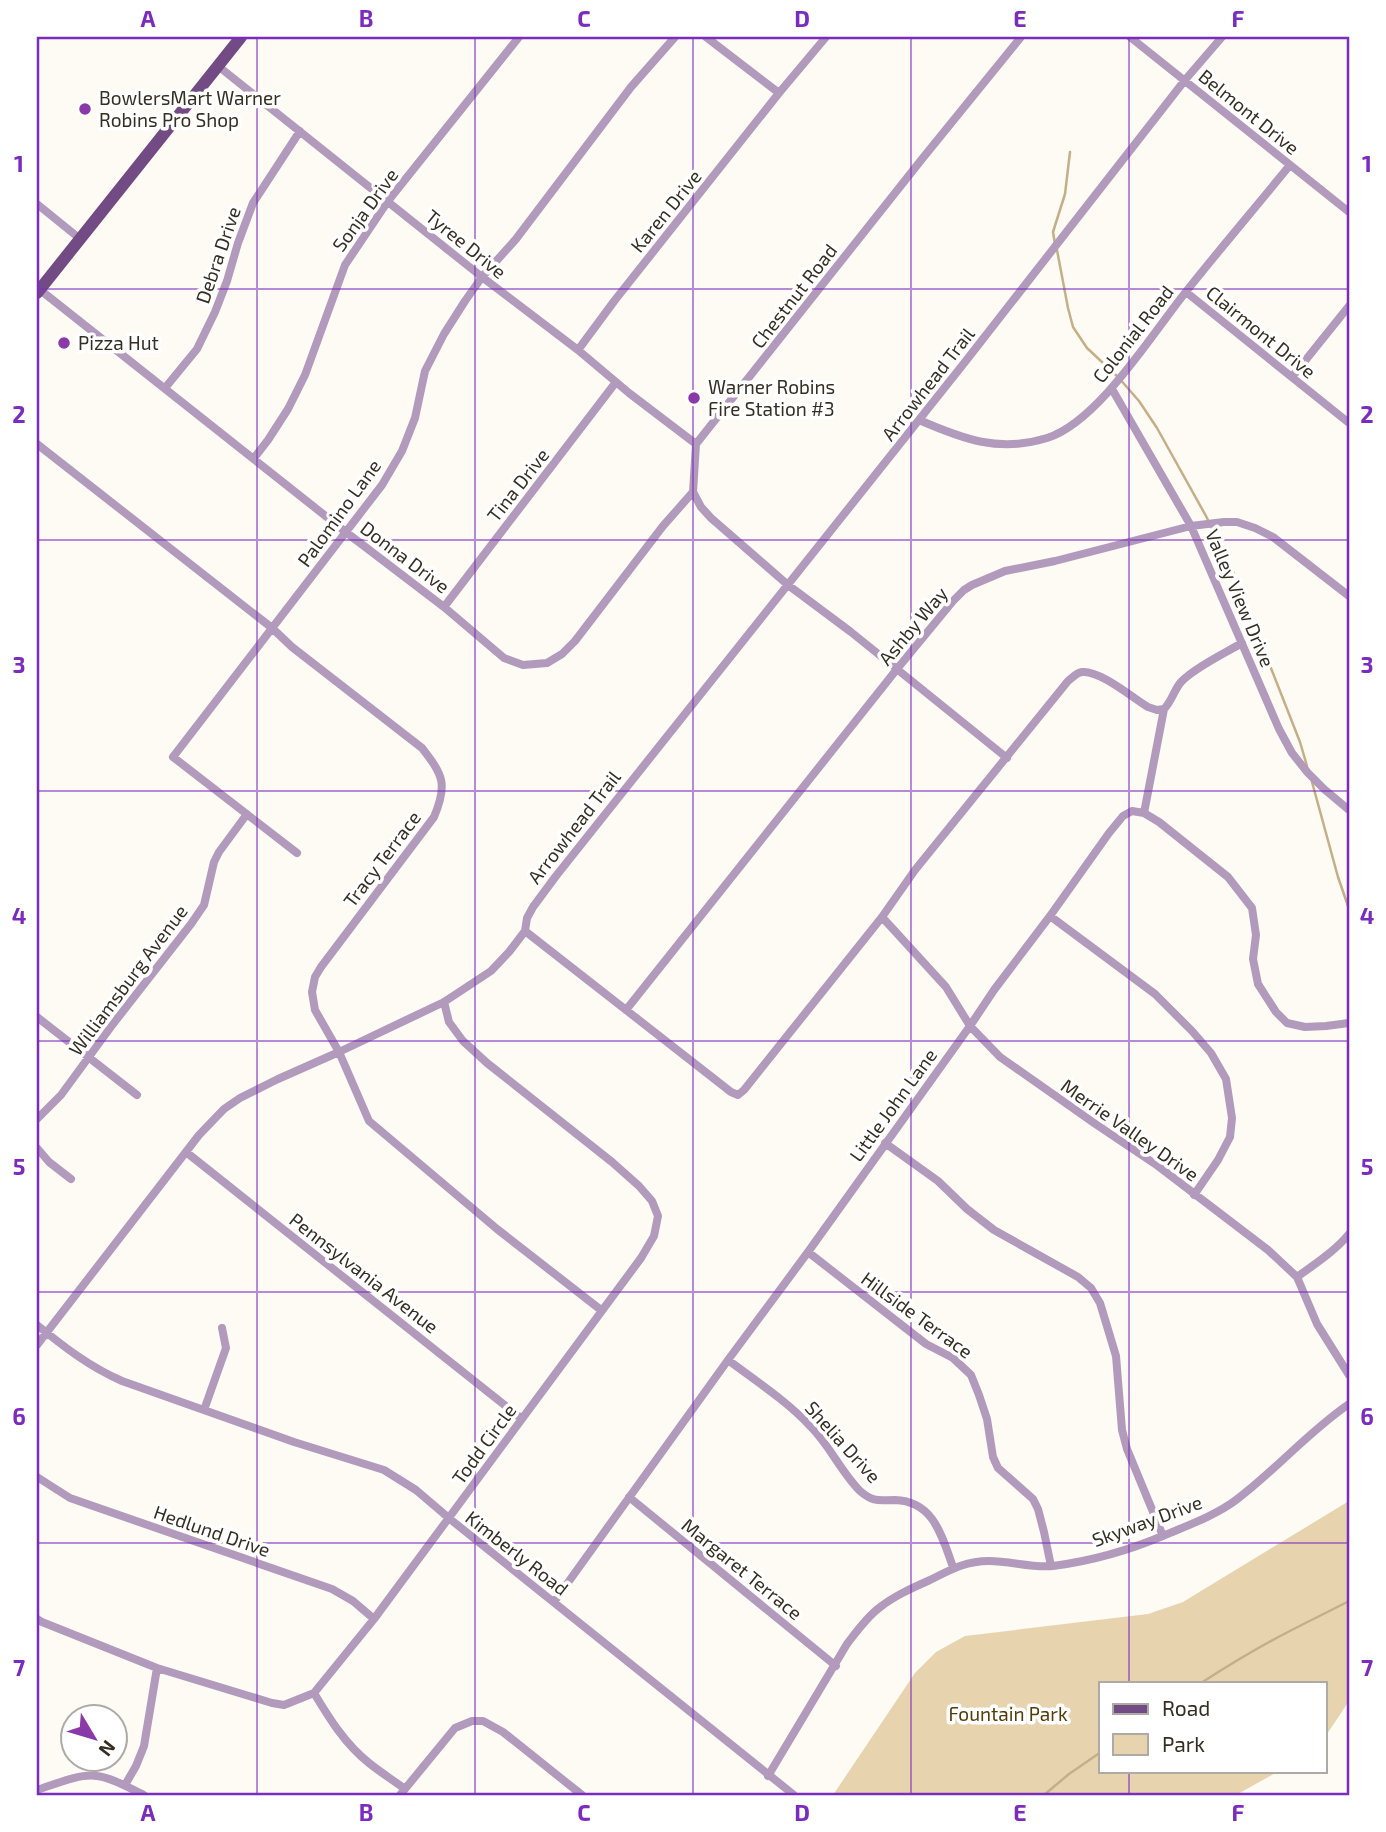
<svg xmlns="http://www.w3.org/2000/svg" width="1386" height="1832" font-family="'Exo 2',sans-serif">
<rect width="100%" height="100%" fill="#fefaf4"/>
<path fill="#e7d4af" d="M 1349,1501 L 1349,1701 L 1325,1737 L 1325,1683 L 1101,1683 L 1101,1771 L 1279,1771 L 1236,1795 L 833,1795 L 915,1673 L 936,1652 L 965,1636 L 1148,1614 L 1183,1602 Z"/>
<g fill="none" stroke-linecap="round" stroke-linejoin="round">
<path stroke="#c5af87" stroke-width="2.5" d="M 1055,244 L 1053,232 L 1065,194 L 1070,152
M 1057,250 L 1068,308 L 1073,327 L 1087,348 L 1118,377 L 1139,401 L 1157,428 L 1206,516 L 1232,569 L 1300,742 L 1307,766
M 1312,782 L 1338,877 L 1349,909
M 1201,1683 C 1229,1665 1257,1648 1286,1633 C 1307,1622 1328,1612 1349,1601
M 1044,1795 L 1069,1774 L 1101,1752"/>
<path stroke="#b19abb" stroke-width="8" d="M 706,37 L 779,93
M 1130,37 L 1349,212
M 218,66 L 482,277 L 578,350 L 629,393 L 696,444
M 37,204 L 79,238
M 39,289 L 347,533 L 444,607 L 504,658 L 523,665 L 547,663 L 562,654 L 575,641 L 663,526 L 693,492
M 1186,292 L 1349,423
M 578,350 L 615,300 L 779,93 L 826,37
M 1292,377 L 1349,306
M 165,388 L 197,349 L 215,312 L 227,281 L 238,243 L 253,203 L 300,131
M 1112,389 L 1191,526 L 1279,729 L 1292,753 L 1308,773 L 1324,789 L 1349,810
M 919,420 C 963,439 999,453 1047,438 C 1098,422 1152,334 1185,293 C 1219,250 1255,208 1290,165
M 37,444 L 272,628 L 292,647 L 422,748 C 443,775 448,784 434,817 L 321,967 L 315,977 L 312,992 L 315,1010 L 339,1052 L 369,1121 L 497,1229 L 601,1310
M 254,458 L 268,440 L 288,409 L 305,375 L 345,265 L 388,201 L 519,37
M 444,607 L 616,382
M 1007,758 L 851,632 L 788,585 L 711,518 L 701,507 L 693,492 L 696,444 L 922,159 L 1021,37
M 1144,813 L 1164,709 C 1172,701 1174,690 1181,682 C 1194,668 1225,653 1242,643
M 297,853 L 173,757 L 382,485 L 402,451 L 415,418 L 425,371 L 444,334 L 465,301 L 482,277 L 516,239 L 631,87 L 675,37
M 1050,916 L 1155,994 L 1192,1031 L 1211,1053 L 1226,1079 L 1232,1118 L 1230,1137 L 1218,1160 L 1194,1195
M 882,917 L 946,987 L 970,1026 L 1000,1057 L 1094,1123 L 1158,1166 L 1268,1250 L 1297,1277 L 1317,1324 L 1349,1375
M 525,931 L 731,1092 L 738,1095 L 744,1090 L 882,917 L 915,870 L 1068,681 C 1073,677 1076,673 1082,672 C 1100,670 1133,698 1148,707 L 1157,710 L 1164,709
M 626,1010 L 897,669 L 953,601 L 964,590 L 972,585 L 1005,571 L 1055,561 L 1191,526 L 1224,522 L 1237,522 L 1255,528 L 1273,537 L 1349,596
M 37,1017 L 137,1095
M 37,1119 L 61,1095 L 113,1024 L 191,924 L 204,905 L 214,862 L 219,852 L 247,814
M 885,1143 L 938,1181 L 967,1209 L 994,1230 L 1078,1277 L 1091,1288 L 1100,1303 L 1116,1356 L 1122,1430 L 1127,1449 L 1163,1536
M 37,1148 L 49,1162 L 71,1179
M 186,1152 L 522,1419
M 808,1252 L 926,1344 L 953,1358 L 971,1375 L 979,1395 L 987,1419 L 993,1457 L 998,1468 L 1033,1499 L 1038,1509 L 1044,1532 L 1051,1566
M 1297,1277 C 1315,1264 1335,1251 1349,1234
M 37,1325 C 64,1347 90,1367 122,1381 L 294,1442 L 384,1470 L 416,1490 L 450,1519 L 794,1795
M 37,1345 L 199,1135 L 224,1109 L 240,1098 L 278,1079 L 339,1052 L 444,1002 L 491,971 L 509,952 L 525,931 L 527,918 L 533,907 L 556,876 L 965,362 L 1185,80 L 1222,37
M 728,1360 C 756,1381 787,1401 811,1427 C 830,1446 841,1472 860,1491 C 874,1503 879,1500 895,1500 C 934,1501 942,1537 953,1567
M 204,1410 L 226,1348 L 222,1328
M 37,1477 L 70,1498 L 332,1589 L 353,1601 L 374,1619
M 629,1497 L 836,1666
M 554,1602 L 728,1360 L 808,1252 L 970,1026 L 994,990 L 1050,916 L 1109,833 L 1123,816 L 1132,811 L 1144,813 L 1159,822 L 1228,877 L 1252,908 L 1256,935 L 1253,959 L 1258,984 L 1276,1012 L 1287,1023 L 1305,1027 L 1326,1026 L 1349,1023
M 37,1619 L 42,1622 L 157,1668 L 272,1703 L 284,1705 L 314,1693 L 374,1619 L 641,1258 L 654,1236 L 658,1216 L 652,1201 L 639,1186 L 612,1162 L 487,1063 L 463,1041 L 449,1022 L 444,1002
M 314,1693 C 329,1718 345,1744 369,1763 C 380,1772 393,1780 405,1789
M 768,1776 L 847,1644 C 857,1631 866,1618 879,1608 C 894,1596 912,1588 930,1580 C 950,1570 965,1561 989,1561 C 1011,1561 1031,1568 1053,1566 C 1091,1561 1130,1550 1165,1535 C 1189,1525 1216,1515 1236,1500 C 1276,1470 1308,1432 1349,1404
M 125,1785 L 136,1766 L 144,1746 L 157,1668
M 37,1790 C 53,1785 80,1773 97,1776 C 113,1778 129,1788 144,1795
M 400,1795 L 455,1728 L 472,1721 L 483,1721 L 503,1732 L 582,1795"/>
<path stroke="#724a84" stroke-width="12" d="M 37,293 L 241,37"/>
</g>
<path fill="none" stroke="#7b2cbf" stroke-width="2" stroke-opacity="0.55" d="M 257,37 L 257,1795M 475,37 L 475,1795M 693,37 L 693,1795M 911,37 L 911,1795M 1129,37 L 1129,1683M 37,289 L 1349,289M 37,540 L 1349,540M 37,791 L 1349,791M 37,1041 L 1349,1041M 37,1292 L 1349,1292M 37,1543 L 1349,1543M 1129,1771 L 1129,1795"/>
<g fill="#8a39a9" stroke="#fff" stroke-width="2.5">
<circle cx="85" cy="109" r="7"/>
<circle cx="64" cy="343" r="7"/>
<circle cx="694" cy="398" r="7"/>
</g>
<g text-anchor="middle" stroke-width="7" stroke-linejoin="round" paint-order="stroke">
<g font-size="19" fill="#352e22" stroke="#fff" text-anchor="start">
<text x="99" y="105">BowlersMart Warner<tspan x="99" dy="22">Robins Pro Shop</tspan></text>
<text x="78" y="350">Pizza Hut</text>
<text x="708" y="394">Warner Robins<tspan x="708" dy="22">Fire Station #3</tspan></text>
</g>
<g font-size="19" fill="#352e22" stroke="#fff">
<text transform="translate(1249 112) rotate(39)" y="7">Belmont Drive</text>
<text transform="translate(365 210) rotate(-54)" y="7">Sonja Drive</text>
<text transform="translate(666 211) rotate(-51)" y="7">Karen Drive</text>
<text transform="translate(466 244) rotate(39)" y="7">Tyree Drive</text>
<text transform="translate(218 255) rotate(-71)" y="7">Debra Drive</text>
<text transform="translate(794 296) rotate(-52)" y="7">Chestnut Road</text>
<text transform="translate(1261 332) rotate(39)" y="7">Clairmont Drive</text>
<text transform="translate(1133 334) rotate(-52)" y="7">Colonial Road</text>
<text transform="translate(928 384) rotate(-52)" y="7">Arrowhead Trail</text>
<text transform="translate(518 485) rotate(-52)" y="7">Tina Drive</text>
<text transform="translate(339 513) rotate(-54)" y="7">Palomino Lane</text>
<text transform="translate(405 557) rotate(37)" y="7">Donna Drive</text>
<text transform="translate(1240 598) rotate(67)" y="7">Valley View Drive</text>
<text transform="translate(913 626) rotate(-50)" y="7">Ashby Way</text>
<text transform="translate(574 827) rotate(-52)" y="7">Arrowhead Trail</text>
<text transform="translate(382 859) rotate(-53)" y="7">Tracy Terrace</text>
<text transform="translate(128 980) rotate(-53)" y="7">Williamsburg Avenue</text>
<text transform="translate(893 1105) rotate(-54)" y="7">Little John Lane</text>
<text transform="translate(1130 1130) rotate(35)" y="7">Merrie Valley Drive</text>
<text transform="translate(364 1273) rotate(38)" y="7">Pennsylvania Avenue</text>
<text transform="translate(917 1315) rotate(36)" y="7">Hillside Terrace</text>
<text transform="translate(843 1442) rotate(48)" y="7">Shelia Drive</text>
<text transform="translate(484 1444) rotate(-54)" y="7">Todd Circle</text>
<text transform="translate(1147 1521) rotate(-20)" y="7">Skyway Drive</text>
<text transform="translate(212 1531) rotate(19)" y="7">Hedlund Drive</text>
<text transform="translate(517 1553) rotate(38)" y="7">Kimberly Road</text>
<text transform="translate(742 1569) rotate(39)" y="7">Margaret Terrace</text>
</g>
<g font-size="19" fill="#523c07" stroke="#fff">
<text x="1008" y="1721">Fountain Park</text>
</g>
</g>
<rect width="1386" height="1832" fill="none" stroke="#ffffff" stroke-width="77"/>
<rect x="1099" y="1682" width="228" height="91" fill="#ffffff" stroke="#aeaba7" stroke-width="2"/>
<rect x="1113" y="1704" width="35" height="10" fill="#724a84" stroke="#aeaba7" stroke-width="2"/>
<text x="1162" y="1716" font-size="21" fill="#352e22">Road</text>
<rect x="1113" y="1734" width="35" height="21" fill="#e7d4af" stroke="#aeaba7" stroke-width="2"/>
<text x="1162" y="1752" font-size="21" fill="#352e22">Park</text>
<g transform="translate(94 1738) rotate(128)"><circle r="33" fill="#ffffff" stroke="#aeaba7" stroke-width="2"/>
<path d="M0-5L12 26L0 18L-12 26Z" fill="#8a39a9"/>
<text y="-10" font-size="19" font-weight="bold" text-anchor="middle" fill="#352e22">N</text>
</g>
<rect x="38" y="38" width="1310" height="1756" fill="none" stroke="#7b2cbf" stroke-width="2.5"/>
<g font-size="23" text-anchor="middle" font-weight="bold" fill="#7b2cbf">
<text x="148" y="27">A</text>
<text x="366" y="27">B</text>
<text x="584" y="27">C</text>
<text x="802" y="27">D</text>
<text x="1020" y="27">E</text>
<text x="1238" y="27">F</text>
<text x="19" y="172">1</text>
<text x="1367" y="172">1</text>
<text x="19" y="423">2</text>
<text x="1367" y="423">2</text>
<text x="19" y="673">3</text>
<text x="1367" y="673">3</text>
<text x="19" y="924">4</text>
<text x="1367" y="924">4</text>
<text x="19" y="1175">5</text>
<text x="1367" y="1175">5</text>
<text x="19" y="1425">6</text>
<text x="1367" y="1425">6</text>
<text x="19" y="1676">7</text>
<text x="1367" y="1676">7</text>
<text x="148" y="1821">A</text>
<text x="366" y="1821">B</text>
<text x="584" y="1821">C</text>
<text x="802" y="1821">D</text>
<text x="1020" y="1821">E</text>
<text x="1238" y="1821">F</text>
</g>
</svg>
